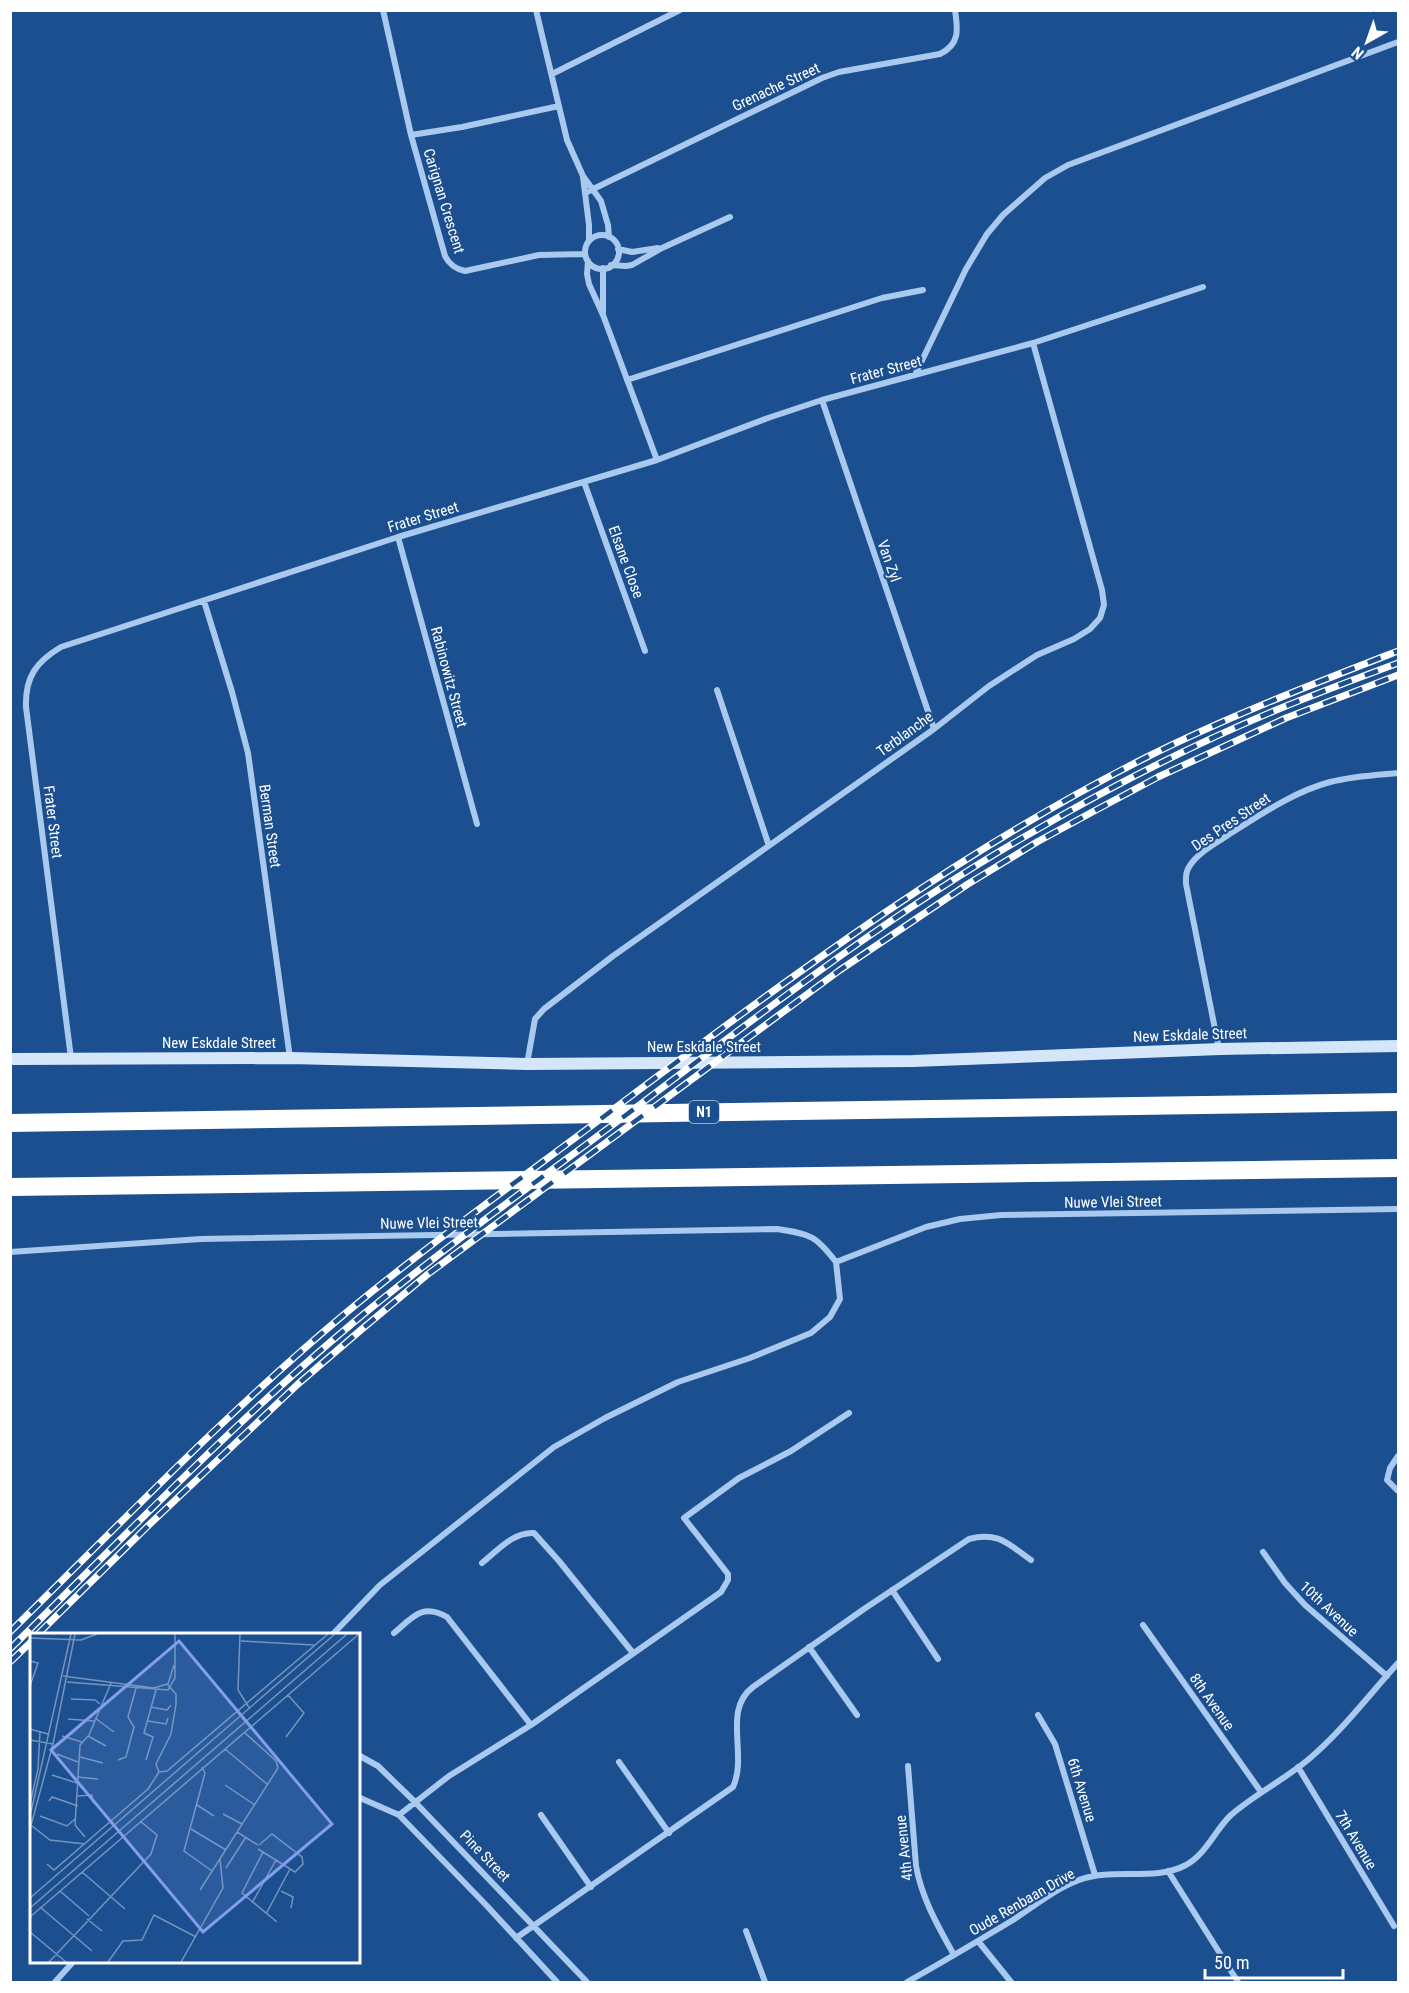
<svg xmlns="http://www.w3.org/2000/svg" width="1409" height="1993" font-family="'Roboto Condensed',sans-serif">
<rect width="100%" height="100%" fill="#1b4f8f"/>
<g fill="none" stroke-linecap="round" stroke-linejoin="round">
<path stroke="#a9c9ee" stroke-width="6" d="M 383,10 L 411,135 L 445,256 C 449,264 455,269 465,271 L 539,255 L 585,254
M 536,10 L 567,140 L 583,176 L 601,201 L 608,225 L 609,237
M 552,74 L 680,10
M 411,135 L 462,127 L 559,106
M 583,177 L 589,225 L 589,241
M 585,193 L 822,78 L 839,72 L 940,54 C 960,44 958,30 955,10
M585 252a17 17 0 1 1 34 0a17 17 0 1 1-34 0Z
M 618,249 L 632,252 L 658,248
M 588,261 L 587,274 L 589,284 L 603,315 L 657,460
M 611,265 L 626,266 L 632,265 L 662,248 L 730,217
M 603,313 L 603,268
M 915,375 L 966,269 L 987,234 L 1003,215 L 1045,178 L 1068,165 L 1398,42
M 627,380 L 882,298 L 923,290
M 822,400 L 934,729
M 584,482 L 645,651
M 398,537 L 477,824
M 204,601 L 232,692 L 248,753 L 290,1058
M 717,690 L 769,846
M 1219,1049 L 1186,884 C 1186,878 1185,873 1189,867 C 1197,853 1215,844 1228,835 C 1260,815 1293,792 1330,782 C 1353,776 1375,775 1398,773
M 71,1058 L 26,707 C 25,677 36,662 61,647 L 398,537 L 657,460 L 768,418 L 822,400 L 1033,343 L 1203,287
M 527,1064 L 535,1019 L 544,1009 L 613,956 L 934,729 L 989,686 L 1037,655 L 1074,639 L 1090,629 L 1100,618 L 1104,605 L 1102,590 L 1033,343
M 10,1252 L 201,1239 L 777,1229 C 811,1234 816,1236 836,1262 L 926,1227 L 960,1219 L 1001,1215 L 1398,1209
M 1398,1456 L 1390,1468 L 1387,1480 L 1398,1491
M 1263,1552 L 1285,1583 L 1305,1605 L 1387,1676
M 482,1563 C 498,1550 513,1532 534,1533 L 559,1561 L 633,1653
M 892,1590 L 938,1659
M 1143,1625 L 1261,1792
M 394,1633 C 413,1617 422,1603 447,1617 L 531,1725
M 333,1634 L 380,1585 L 554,1447 L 605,1418 L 678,1382 L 750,1358 L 811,1333 L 830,1317 L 840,1299 L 836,1262
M 809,1647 L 857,1715
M 1038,1715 L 1055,1744 L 1095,1875
M 358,1755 L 378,1766 L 414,1801 L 587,1982
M 619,1762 L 669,1833
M 908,1766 L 916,1866 C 922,1899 938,1926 954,1955
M 1298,1767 L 1394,1926
M 358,1797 L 399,1815 L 487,1906 L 557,1982
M 399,1815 L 449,1776 L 531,1725 L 721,1592 L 728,1580 L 728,1574 L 684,1518 L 739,1478 L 791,1451 L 849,1413
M 541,1815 L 591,1887
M 1168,1871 L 1238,1982
M 746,1931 L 765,1982
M 516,1938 L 733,1787 C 748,1755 722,1710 753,1687 L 864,1609 L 969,1539 C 998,1531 1008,1544 1031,1560
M 978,1941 L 1011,1982
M 55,1982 L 73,1962
M 907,1982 C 943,1962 978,1941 1013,1920 C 1034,1906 1055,1889 1079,1880 C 1113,1867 1154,1882 1186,1865 C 1207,1853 1215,1830 1231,1815 C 1255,1794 1284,1780 1309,1759 C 1342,1731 1369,1695 1398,1663"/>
<path stroke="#d6e6fa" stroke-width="12" d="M 10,1059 L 290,1058 L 527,1064 L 913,1061 L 1220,1049 L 1398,1046"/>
<path stroke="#fff" stroke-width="18" d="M 10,1123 L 1398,1102
M 10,1187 L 1398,1168"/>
<g stroke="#fff" stroke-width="7">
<path id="rail" d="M 10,1632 C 120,1524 228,1411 347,1312 C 440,1235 539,1166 635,1093 C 800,970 960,851 1145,758 C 1227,717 1313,684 1398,651
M 38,1634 L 152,1522 L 298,1384 L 362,1329 L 428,1274 L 840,970 L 968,884 L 1037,842 L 1096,810 L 1158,777 L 1286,718 L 1398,675
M 10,1649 C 123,1538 233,1423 354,1322 C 447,1245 546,1175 642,1103 C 768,1008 894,911 1031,833 C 1113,785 1198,742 1286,706 C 1323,691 1361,677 1398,663
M 10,1662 L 32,1641"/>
</g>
<use href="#rail" stroke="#1b4f8f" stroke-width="4.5" stroke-dasharray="14" stroke-linecap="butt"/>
</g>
<g text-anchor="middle" stroke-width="4.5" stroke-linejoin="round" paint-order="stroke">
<rect fill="#1b4f8f" stroke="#bbcadd" stroke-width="1.5" x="689" y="1101" width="30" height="22" rx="4.5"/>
<g font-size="14" font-weight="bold" fill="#fff">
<text x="704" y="1117">N1</text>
</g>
<g font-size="15" fill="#fff" stroke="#1b4f8f">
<text transform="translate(776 87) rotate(-25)" y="5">Grenache Street</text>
<text transform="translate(444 201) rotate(73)" y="5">Carignan Crescent</text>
<text transform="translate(886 370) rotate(-15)" y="5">Frater Street</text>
<text transform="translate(423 517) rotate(-17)" y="5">Frater Street</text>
<text transform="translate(889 561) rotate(71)" y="5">Van Zyl</text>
<text transform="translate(626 562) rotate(70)" y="5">Elsane Close</text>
<text transform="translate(449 677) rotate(75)" y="5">Rabinowitz Street</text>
<text transform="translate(905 734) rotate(-36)" y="5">Terblanche</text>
<text transform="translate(53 822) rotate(83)" y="5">Frater Street</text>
<text transform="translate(1231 822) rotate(-34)" y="5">Des Pres Street</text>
<text transform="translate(270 826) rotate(82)" y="5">Berman Street</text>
<text transform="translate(1190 1035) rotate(-2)" y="5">New Eskdale Street</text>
<text x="219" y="1048">New Eskdale Street</text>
<text x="704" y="1052">New Eskdale Street</text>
<text transform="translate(1113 1202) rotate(-1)" y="5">Nuwe Vlei Street</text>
<text transform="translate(429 1223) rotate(-1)" y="5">Nuwe Vlei Street</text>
<text transform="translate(1329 1609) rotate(43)" y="5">10th Avenue</text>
<text transform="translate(1212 1702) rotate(55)" y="5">8th Avenue</text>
<text transform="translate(1082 1790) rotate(73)" y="5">6th Avenue</text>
<text transform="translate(1356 1840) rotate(59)" y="5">7th Avenue</text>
<text transform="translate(904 1848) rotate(-96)" y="5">4th Avenue</text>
<text transform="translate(485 1856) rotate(46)" y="5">Pine Street</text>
<text transform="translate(1022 1902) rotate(-30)" y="5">Oude Renbaan Drive</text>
</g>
</g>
<g transform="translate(30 1633)">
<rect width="330" height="330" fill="#1b4f8f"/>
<path fill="none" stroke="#7695bc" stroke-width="1.5" d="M 210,1 L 208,57 L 220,76M 0,5 L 51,7 L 67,1M 211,8 L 284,12M 0,28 L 8,30 L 0,53M 33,43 L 124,55 L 137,51M 37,49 L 138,57 L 145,45 L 145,1M 138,51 L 144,32M 41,66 L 65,67 L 70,71M 121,74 L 137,77 L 141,72M 65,85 L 84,99M 38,86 L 64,88M 118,88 L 136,91 L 138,85M 0,96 L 18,101M 32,103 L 52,109M 58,103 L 76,113M 256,104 L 274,80 L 258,62M 0,107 L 23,111M 195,116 L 237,151M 27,121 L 48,129M 50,124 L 73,130M 88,127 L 96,124 L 104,94 L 98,84 L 106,55M 116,127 L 123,104 L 114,100 L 126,57M 172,134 L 175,140 L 154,218 L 182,238M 129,139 L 126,131 L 141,101 L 146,71 L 146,61 L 137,51M 22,142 L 47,150M 47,144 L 68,146M 195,152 L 225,172M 47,163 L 62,162 L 63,170M 19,168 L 22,164 L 48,173M 0,171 L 8,136 L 10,98M 167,172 L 184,183M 1,179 L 41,1M 193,181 L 212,191M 10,183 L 37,193 L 45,186M 2,193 L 20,207 L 55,211M 0,196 L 23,111 L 45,1M 161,196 L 196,217M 207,199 L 228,212M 55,204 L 45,192 L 50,112 L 59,102 L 81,50M 228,216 L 265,239 L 273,231 L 272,224 L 242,201 L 229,212M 233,219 L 212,260 L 247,289M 17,231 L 24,237 L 118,156 L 129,139 L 137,138 L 298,1M 196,235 L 216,204M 52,239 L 95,276M 170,257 L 248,135 L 246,128 L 214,99M 30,258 L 59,283M 251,258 L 263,264 L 261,275M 0,265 L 305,1M 222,270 L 246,227M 10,274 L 62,318M 0,275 L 317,1M 236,281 L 260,236M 0,284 L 329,1M 57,286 L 72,298M 0,299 L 36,329M 19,329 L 121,221 L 127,202 L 110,188M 78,329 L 93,308 L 112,307 L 124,282 L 166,304M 151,329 L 193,255 L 190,226"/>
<path fill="#839eea" fill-opacity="0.15" stroke="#839eea" stroke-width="3" d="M 149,8 L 302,191 L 173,299 L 21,117 Z"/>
<rect width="330" height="330" fill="none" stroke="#fff" stroke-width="3"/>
</g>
<rect width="1409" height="1993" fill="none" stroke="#ffffff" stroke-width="24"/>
<g transform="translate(1367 42) rotate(220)" stroke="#1b4f8f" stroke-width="4.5" paint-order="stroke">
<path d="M0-4.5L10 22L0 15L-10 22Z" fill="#ffffff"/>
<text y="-9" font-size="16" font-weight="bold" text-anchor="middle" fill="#ffffff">N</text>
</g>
<path d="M1205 1969v9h138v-9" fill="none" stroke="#ffffff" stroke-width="3"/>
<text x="1214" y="1969" font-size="18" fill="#ffffff" stroke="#1b4f8f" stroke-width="4.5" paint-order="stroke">50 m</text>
</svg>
